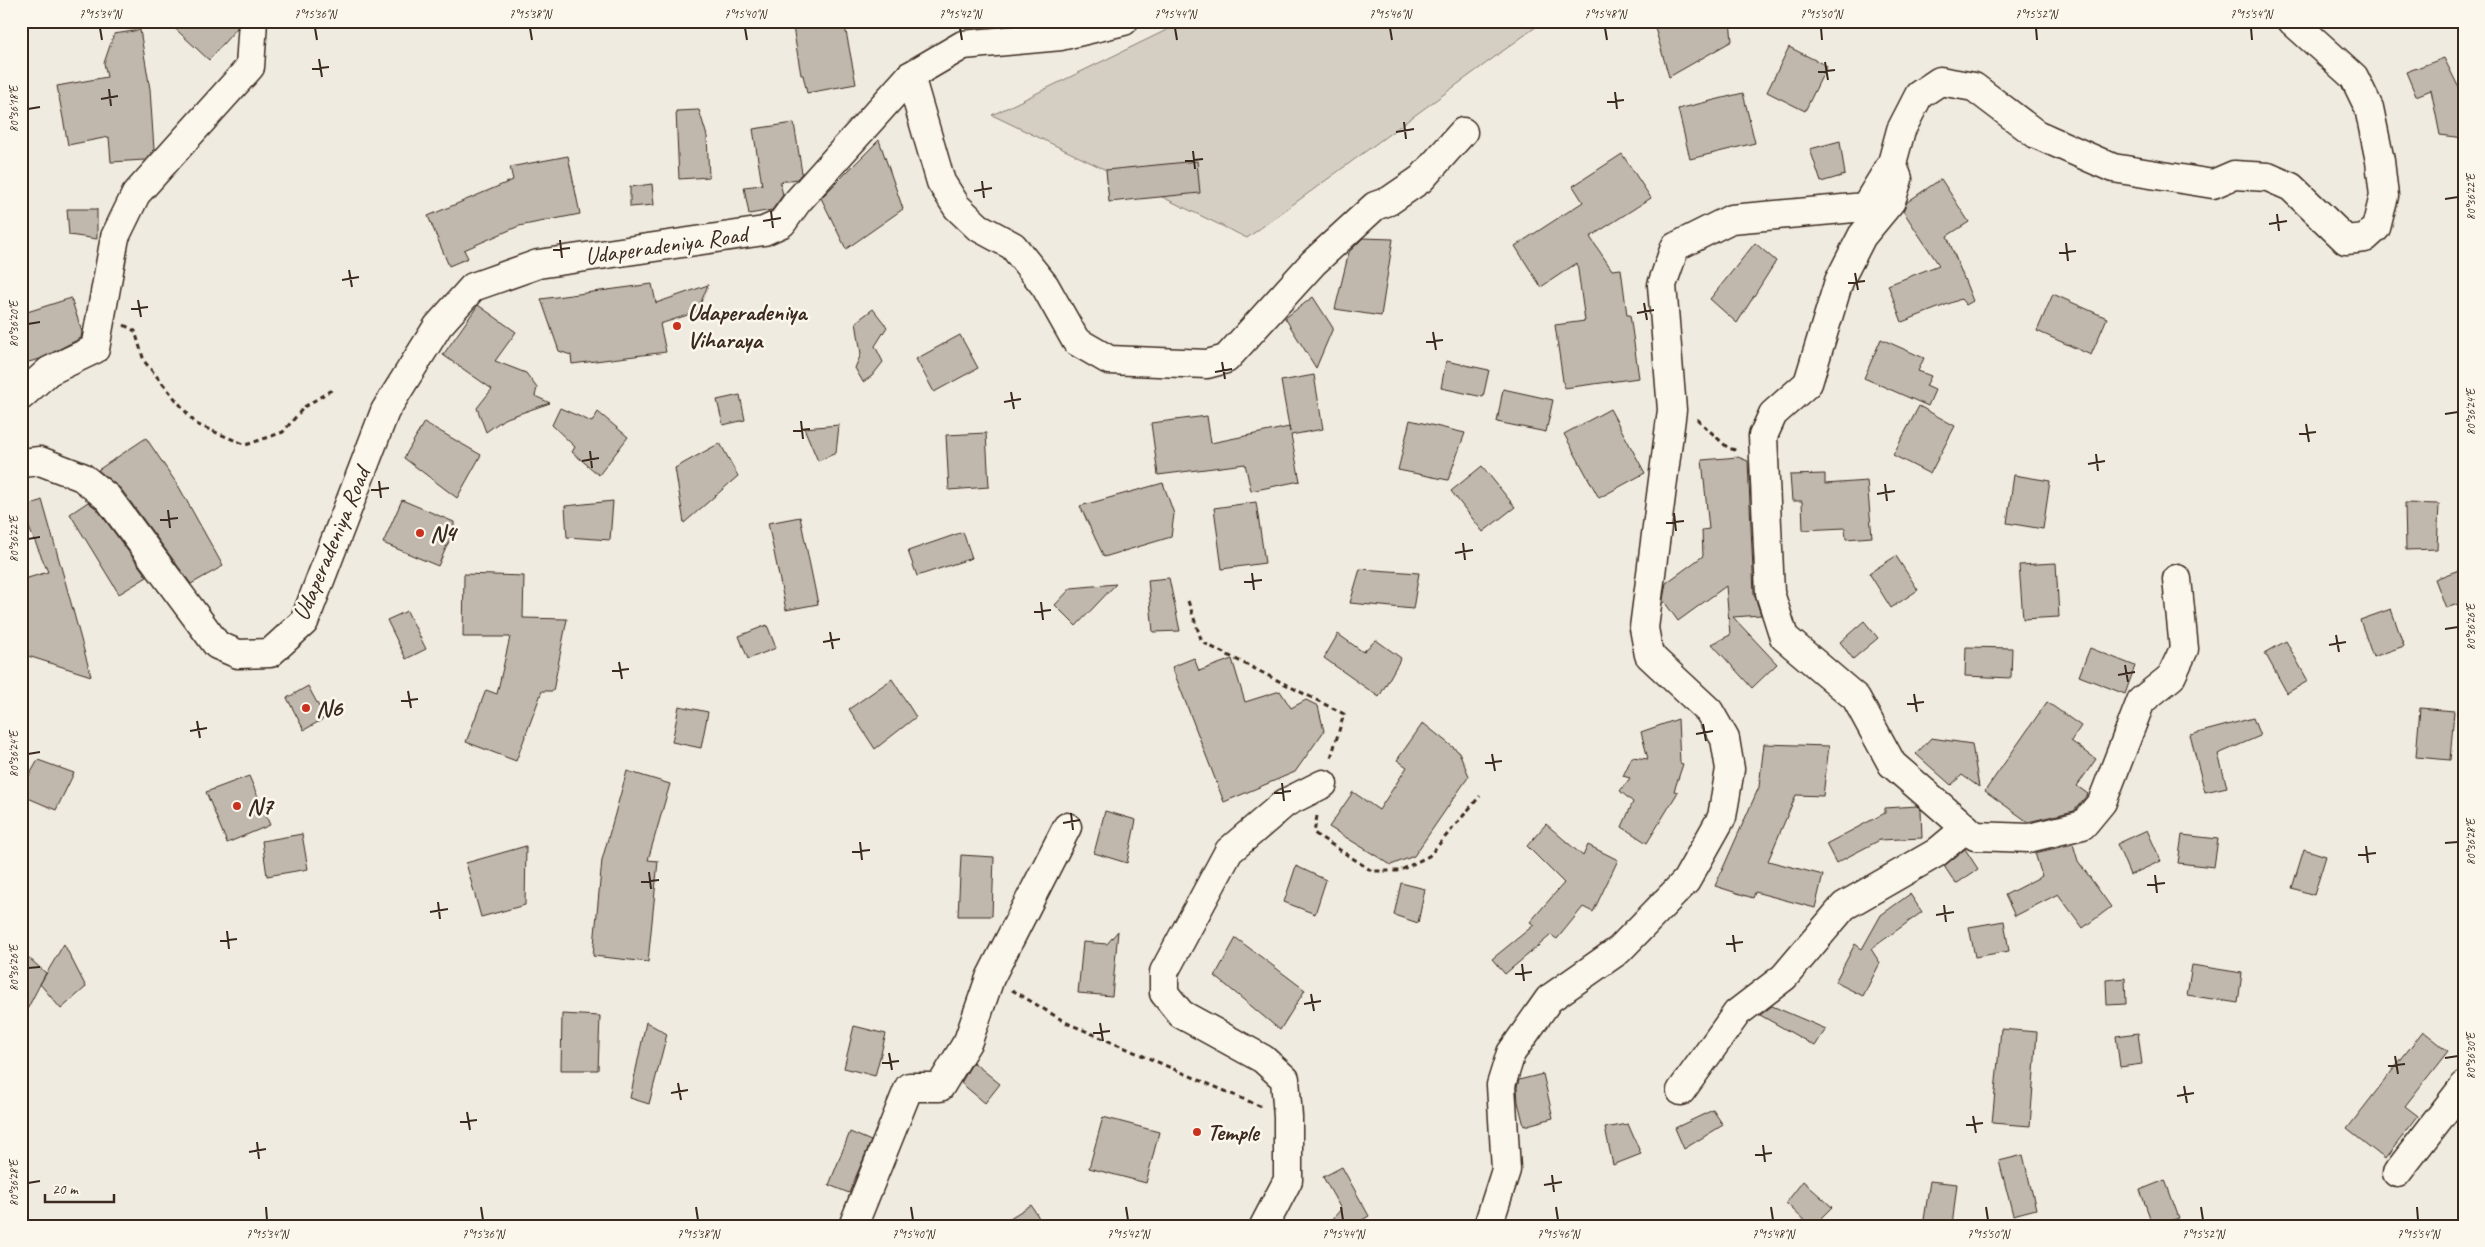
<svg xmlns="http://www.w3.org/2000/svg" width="2485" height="1247" font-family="Caveat,sans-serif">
<rect width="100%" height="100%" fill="#f0ebe0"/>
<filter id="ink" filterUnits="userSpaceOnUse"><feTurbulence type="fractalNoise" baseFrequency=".02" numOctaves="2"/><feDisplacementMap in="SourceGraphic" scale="10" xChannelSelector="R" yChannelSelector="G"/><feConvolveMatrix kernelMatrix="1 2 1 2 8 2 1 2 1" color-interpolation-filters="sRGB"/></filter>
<g filter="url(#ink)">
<path fill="#d5cec3" stroke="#887c70" d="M 1185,21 L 1544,21 L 1247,238 L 992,115 Z"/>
<path fill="#c0b8ad" stroke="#3b2a1e" d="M 167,21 L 237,21 L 237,28 L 209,60 Z
M 792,21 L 844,21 L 856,84 L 807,93 L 803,75 L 801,75 Z
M 1653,21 L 1730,21 L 1732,41 L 1669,77 Z
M 140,30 L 150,89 L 154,150 L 145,160 L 111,162 L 109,137 L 68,145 L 57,86 L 107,77 L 104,63 L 114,34 Z
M 1789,47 L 1827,66 L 1805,111 L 1767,92 Z
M 2444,58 L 2464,98 L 2464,138 L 2440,135 L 2431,90 L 2416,96 L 2406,72 Z
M 1743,93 L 1755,143 L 1690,159 L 1678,109 Z
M 699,110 L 707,136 L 709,177 L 679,179 L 676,111 Z
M 794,123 L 802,173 L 797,179 L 780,182 L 783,195 L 772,210 L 749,214 L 744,187 L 762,185 L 753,129 Z
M 879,140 L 903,209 L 846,249 L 821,198 Z
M 1840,141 L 1845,175 L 1821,182 L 1810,149 Z
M 1622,154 L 1651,198 L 1590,237 L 1612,270 L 1621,269 L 1627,315 L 1630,315 L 1639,378 L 1564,388 L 1555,325 L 1585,321 L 1577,263 L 1541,287 L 1515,246 L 1583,202 L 1573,186 Z
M 568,156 L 580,214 L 519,226 L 464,250 L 468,258 L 449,266 L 428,216 L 513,180 L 510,167 Z
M 1197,161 L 1200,193 L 1109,202 L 1106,170 Z
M 1941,179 L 1969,222 L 1947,236 L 1973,301 L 1966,305 L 1961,299 L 1902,322 L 1888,285 L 1939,265 L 1903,211 L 1907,202 Z
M 652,184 L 654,205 L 630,207 L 630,187 Z
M 67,209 L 97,209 L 97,239 L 69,235 Z
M 1363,238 L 1393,239 L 1381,316 L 1335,309 L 1349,252 Z
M 1755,243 L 1776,261 L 1737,323 L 1710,299 Z
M 652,284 L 656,303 L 708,285 L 697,312 L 660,324 L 666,352 L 572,364 L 571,355 L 559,351 L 541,299 Z
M 2053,294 L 2107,318 L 2091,355 L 2037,331 Z
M 1313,297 L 1333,328 L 1316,368 L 1285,318 Z
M 71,298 L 82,332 L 81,338 L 40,359 L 21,364 L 21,314 Z
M 478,305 L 516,332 L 495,361 L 526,373 L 537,388 L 535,396 L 550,403 L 504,419 L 486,432 L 477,408 L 492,389 L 443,355 Z
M 873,309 L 887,327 L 875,346 L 883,362 L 872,376 L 863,382 L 855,368 L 861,354 L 856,322 Z
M 960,335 L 978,368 L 934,392 L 916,359 Z
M 1881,339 L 1924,358 L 1918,371 L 1931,376 L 1926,386 L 1935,390 L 1928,406 L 1864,378 Z
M 1446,361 L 1489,370 L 1483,397 L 1441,388 Z
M 1314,375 L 1323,429 L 1291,435 L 1300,481 L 1251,491 L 1245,464 L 1158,475 L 1151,423 L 1207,416 L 1211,443 L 1289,427 L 1290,432 L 1281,381 Z
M 1503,389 L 1553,400 L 1546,432 L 1497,422 Z
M 740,395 L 745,420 L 723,425 L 717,400 Z
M 1919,406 L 1955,426 L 1930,474 L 1893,455 Z
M 560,408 L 592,422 L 598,412 L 628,437 L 599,475 L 572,452 L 575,447 L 552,425 Z
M 1610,409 L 1645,473 L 1599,498 L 1564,434 Z
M 1410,420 L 1465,433 L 1448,480 L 1398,470 Z
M 424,422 L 481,455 L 457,498 L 404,458 Z
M 839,425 L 836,453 L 818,461 L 804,428 Z
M 986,433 L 989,487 L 949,490 L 946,435 Z
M 146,438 L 179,487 L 223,566 L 191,584 L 121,489 L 98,470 Z
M 720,443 L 738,476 L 684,523 L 675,468 Z
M 1738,457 L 1748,461 L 1754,594 L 1761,615 L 1733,617 L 1777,664 L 1752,688 L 1712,644 L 1730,635 L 1726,586 L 1678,621 L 1663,600 L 1666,583 L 1703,556 L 1702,530 L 1709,529 L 1702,460 Z
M 1482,466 L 1515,507 L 1483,532 L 1451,491 Z
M 1825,474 L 1825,484 L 1867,481 L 1872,537 L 1846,539 L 1845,528 L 1803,530 L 1802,501 L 1792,501 L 1790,475 Z
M 2014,475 L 2050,481 L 2043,529 L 2007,523 Z
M 1163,483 L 1174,514 L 1171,537 L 1104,557 L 1080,506 Z
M 42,500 L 65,581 L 91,676 L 25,655 L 21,635 L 21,580 L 48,572 L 21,509 Z
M 402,500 L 454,522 L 454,530 L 438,566 L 383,543 Z
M 613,501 L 610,540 L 567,537 L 565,506 Z
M 88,502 L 97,509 L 147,577 L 119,594 L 70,514 Z
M 1256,502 L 1265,563 L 1222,569 L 1214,508 Z
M 2405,503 L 2439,504 L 2437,549 L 2406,550 Z
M 800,517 L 818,604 L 786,610 L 768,523 Z
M 963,532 L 972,558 L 917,576 L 908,551 Z
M 1896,556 L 1918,590 L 1891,608 L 1869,573 Z
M 2056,563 L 2059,617 L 2023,619 L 2019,565 Z
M 2464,568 L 2464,602 L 2446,608 L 2435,579 Z
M 1360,569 L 1419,573 L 1413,609 L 1350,603 Z
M 464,574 L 524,576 L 523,618 L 567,619 L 553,691 L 542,691 L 516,761 L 466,742 L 486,690 L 497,694 L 510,637 L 463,637 Z
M 1169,578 L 1180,631 L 1153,632 L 1148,580 Z
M 1116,584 L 1076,626 L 1055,605 L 1071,588 Z
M 2391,609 L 2404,646 L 2373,657 L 2360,620 Z
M 407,611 L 426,649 L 406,659 L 387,620 Z
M 1864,621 L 1878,638 L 1853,659 L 1840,642 Z
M 767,625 L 776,648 L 748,659 L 739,636 Z
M 1338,634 L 1363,652 L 1376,640 L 1401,658 L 1379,697 L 1324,658 Z
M 2286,641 L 2308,681 L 2287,693 L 2265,653 Z
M 1966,647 L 2012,648 L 2011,678 L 1965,676 Z
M 2090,648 L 2135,666 L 2125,694 L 2079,676 Z
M 1194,658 L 1199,671 L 1232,659 L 1245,702 L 1280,691 L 1291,708 L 1306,700 L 1318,706 L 1324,731 L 1295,772 L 1224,802 L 1172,667 Z
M 892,679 L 916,717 L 875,749 L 849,709 Z
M 308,686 L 325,718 L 304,730 L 287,698 Z
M 2047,702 L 2081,726 L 2071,741 L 2096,759 L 2077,786 L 2088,794 L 2074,811 L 2028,822 L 1985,791 Z
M 679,706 L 708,712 L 701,748 L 672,742 Z
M 2420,708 L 2454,711 L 2450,760 L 2416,757 Z
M 2253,718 L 2260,736 L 2218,754 L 2227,787 L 2205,792 L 2190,735 Z
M 1678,719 L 1680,763 L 1683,764 L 1674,791 L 1678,792 L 1647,843 L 1622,827 L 1633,802 L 1620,791 L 1630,778 L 1623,776 L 1632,757 L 1648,759 L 1641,732 Z
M 1423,723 L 1459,752 L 1469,776 L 1414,856 L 1391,865 L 1329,827 L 1353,792 L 1379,810 L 1407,767 L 1397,760 Z
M 1931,738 L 1972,744 L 1979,787 L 1962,775 L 1951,785 L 1916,754 Z
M 1764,744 L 1829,746 L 1823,796 L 1796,795 L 1768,861 L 1823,875 L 1815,908 L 1755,892 L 1753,898 L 1715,886 L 1759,787 Z
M 38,760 L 74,773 L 56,810 L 21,795 L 21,790 Z
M 627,771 L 670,784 L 648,860 L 658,861 L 648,962 L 593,956 L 602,860 Z
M 249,776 L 270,825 L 227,843 L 206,792 Z
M 1917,806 L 1921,810 L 1922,838 L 1880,840 L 1836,863 L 1826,844 L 1885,813 L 1885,808 Z
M 1105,811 L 1136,820 L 1127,863 L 1094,853 Z
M 1546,824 L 1583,856 L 1588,845 L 1618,860 L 1593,912 L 1583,907 L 1557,939 L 1551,935 L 1505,974 L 1492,959 L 1534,925 L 1530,922 L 1564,883 L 1527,846 Z
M 2147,830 L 2161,861 L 2130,875 L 2117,844 Z
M 302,834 L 308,869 L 267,876 L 262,841 Z
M 2182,835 L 2218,839 L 2214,867 L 2178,863 Z
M 2073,844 L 2078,861 L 2111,907 L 2083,928 L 2058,894 L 2015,916 L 2005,895 L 2042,876 L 2035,853 Z
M 526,846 L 525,905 L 481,917 L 466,863 Z
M 1965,849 L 1978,869 L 1956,884 L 1944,866 Z
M 2304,849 L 2326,856 L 2314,895 L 2292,888 Z
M 961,855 L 994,857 L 992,916 L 958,916 Z
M 1296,866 L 1326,880 L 1315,914 L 1284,902 Z
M 1401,883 L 1425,889 L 1418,923 L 1394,915 Z
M 1910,894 L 1922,912 L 1871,949 L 1880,963 L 1863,996 L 1835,982 L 1855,944 L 1862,949 L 1881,915 Z
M 2004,921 L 2009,951 L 1975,957 L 1969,927 Z
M 1118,931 L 1112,996 L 1078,993 L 1083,942 L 1107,944 Z
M 1236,938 L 1305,990 L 1280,1030 L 1215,976 Z
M 64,944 L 86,987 L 61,1009 L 40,984 Z
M 21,951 L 46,973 L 21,1021 Z
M 2192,965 L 2242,973 L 2238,1003 L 2187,995 Z
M 2125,978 L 2126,1004 L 2107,1005 L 2106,980 Z
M 1772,1006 L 1826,1029 L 1815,1046 L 1760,1015 Z
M 562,1014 L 600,1016 L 598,1070 L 561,1070 Z
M 646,1022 L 667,1034 L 649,1104 L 630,1098 Z
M 854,1026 L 886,1034 L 875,1076 L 844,1068 Z
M 2001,1029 L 2037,1032 L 2030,1126 L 1992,1123 Z
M 2423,1031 L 2448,1051 L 2405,1106 L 2418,1116 L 2385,1159 L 2347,1129 Z
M 2138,1033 L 2142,1064 L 2120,1067 L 2116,1036 Z
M 973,1062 L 1000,1084 L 985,1103 L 961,1083 Z
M 1543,1074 L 1553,1118 L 1524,1126 L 1518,1102 L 1517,1087 L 1519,1080 Z
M 1713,1110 L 1723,1125 L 1684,1149 L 1675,1128 Z
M 1103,1117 L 1159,1132 L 1146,1183 L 1089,1168 Z
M 1628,1124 L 1641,1154 L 1613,1165 L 1605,1128 Z
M 850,1132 L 871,1141 L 849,1193 L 829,1185 Z
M 2023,1155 L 2036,1209 L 2013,1215 L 1999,1161 Z
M 1342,1167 L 1369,1216 L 1352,1226 L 1327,1226 L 1341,1209 L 1323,1177 Z
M 2165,1180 L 2179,1218 L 2153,1226 L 2140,1190 Z
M 1803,1181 L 1832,1207 L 1813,1226 L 1810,1226 L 1786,1203 Z
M 1930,1181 L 1957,1184 L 1952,1226 L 1923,1226 Z
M 1031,1205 L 1044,1226 L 997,1226 Z"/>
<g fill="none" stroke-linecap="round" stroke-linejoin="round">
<g stroke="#3b2a1e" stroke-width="31">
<path id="minor" d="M 910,76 L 941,182 L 957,207 L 978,227 L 1013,246 L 1045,286 L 1076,341 L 1109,360 L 1207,364 L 1226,359 L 1313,263 L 1375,206 L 1389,201 L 1421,179 L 1463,132
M 1892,163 L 1898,179 L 1891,201 L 1862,236 L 1839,281 L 1808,383 L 1773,414 L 1763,436 L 1770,593 L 1784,637 L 1856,698 L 1892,764 L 1975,836 L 2029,838 L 2083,825 L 2102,802 L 2141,701 L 2171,677 L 2184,649 L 2177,579
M 21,396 L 49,371 L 95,349 L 115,237 L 136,194 L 250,67 L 253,21
M 1681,1091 L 1737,1013 L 1784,977 L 1844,906 L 1936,853 L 1966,828
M 2397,1173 L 2464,1086
M 853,1226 L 909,1087 L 940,1087 L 968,1041 L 990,978 L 1067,827
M 1264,1226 L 1288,1180 L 1288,1117 L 1285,1079 L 1263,1059 L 1181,1014 L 1164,993 L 1164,972 L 1229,851 L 1285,803 L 1323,784"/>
</g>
<g stroke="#3b2a1e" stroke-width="31">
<path id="tertiary" d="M 21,463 L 40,461 L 82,477 L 108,498 L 217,645 L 238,654 L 270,653 L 304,622 L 385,411 L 438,326 L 473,287 L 538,264 L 764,231 L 782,223 L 797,202 L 910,76 L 963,45 L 1061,36 L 1124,21
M 1488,1226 L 1506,1170 L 1501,1085 L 1511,1053 L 1549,999 L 1619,950 L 1686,881 L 1722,817 L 1730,769 L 1725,739 L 1709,711 L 1649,655 L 1644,628 L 1672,410 L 1662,285 L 1675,247 L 1731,219 L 1865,207 L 1892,163 L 1901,130 L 1919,95 L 1940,81 L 1974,87 L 2036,134 L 2113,168 L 2213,184 L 2234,175 L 2268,177 L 2291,187 L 2346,240 L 2365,238 L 2376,228 L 2384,196 L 2380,161 L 2369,108 L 2354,77 L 2292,21"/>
</g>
<path stroke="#3b2a1e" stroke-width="3" stroke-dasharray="5 4" stroke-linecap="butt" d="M 124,325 L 135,331 L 144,361 L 196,424 L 246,445 L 283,432 L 304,407 L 333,389
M 1697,419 L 1728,448 L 1739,451
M 1188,601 L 1202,642 L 1344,714 L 1330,761
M 1317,816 L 1314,833 L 1372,871 L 1399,871 L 1429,856 L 1480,796
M 1012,990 L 1067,1023 L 1262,1107"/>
<use href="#minor" stroke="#fbf7ec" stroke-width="28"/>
<use href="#tertiary" stroke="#fbf7ec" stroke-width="28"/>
</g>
</g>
<path fill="none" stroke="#3b2a1e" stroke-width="2" d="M 100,28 L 102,40M 315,28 L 317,40M 530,28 L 532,40M 745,28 L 747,40M 960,28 L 962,40M 1175,28 L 1177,40M 1390,28 L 1392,40M 1605,28 L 1607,40M 1821,28 L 1822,40M 2036,28 L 2037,40M 2251,28 L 2252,40M 319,59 L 322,77M 1825,62 L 1828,80M 312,69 L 329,67M 1818,72 L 1835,70M 109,89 L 111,106M 1615,92 L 1617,109M 101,99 L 118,96M 1607,102 L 1624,100M 28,109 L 40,107M 1404,122 L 1406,139M 1396,132 L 1414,129M 1193,151 L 1195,169M 1185,161 L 1203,159M 982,181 L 984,198M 974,191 L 992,188M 2445,199 L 2458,197M 771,211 L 773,228M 2277,214 L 2279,231M 763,221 L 781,218M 2269,224 L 2287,221M 560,240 L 562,258M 2066,243 L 2068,261M 553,250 L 570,248M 2059,253 L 2076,251M 349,270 L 352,287M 1855,273 L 1858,290M 342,280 L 359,277M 1848,283 L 1865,281M 138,300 L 141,317M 1644,303 L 1647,320M 131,309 L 148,307M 1637,313 L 1654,310M 28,324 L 40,322M 1433,332 L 1436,350M 1426,342 L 1443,340M 1222,362 L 1225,379M 1215,372 L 1232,369M 1011,392 L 1014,409M 1004,402 L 1021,399M 2445,414 L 2458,412M 801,421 L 803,439M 2306,424 L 2309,442M 793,431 L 810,429M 2299,434 L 2316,432M 590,451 L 592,468M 2096,454 L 2098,471M 582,461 L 599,458M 2088,464 L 2105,461M 379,481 L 381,498M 1885,484 L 1887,501M 371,490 L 389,488M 1877,494 L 1895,491M 168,510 L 170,528M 1674,513 L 1676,531M 160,520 L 178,518M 1666,523 L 1684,521M 28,539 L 40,537M 1463,543 L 1465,560M 1455,553 L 1473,550M 1252,573 L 1254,590M 1244,582 L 1262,580M 1041,602 L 1043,620M 1034,612 L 1051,610M 2445,629 L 2458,627M 830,632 L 833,649M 2336,635 L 2339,652M 823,642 L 840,639M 2329,645 L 2346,642M 619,662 L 622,679M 2125,665 L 2128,682M 612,671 L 629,669M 2118,675 L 2135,672M 408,691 L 411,708M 1914,694 L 1917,712M 401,701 L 418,699M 1907,704 L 1924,702M 197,721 L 200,738M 1703,724 L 1706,741M 190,731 L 207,728M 1696,734 L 1713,731M 28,754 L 40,752M 1492,754 L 1495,771M 1485,763 L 1502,761M 1282,783 L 1284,801M 1274,793 L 1291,791M 1071,813 L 1073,830M 1063,823 L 1080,820M 860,842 L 862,860M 2445,843 L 2458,842M 2366,846 L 2368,863M 852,852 L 870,850M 2358,855 L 2376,853M 649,872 L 651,889M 2155,875 L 2157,893M 641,882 L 659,880M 2147,885 L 2165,883M 438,902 L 440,919M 1944,905 L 1946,922M 430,912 L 448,909M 1936,915 L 1954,912M 227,931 L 229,949M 1733,935 L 1735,952M 220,941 L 237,939M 1726,944 L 1743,942M 1522,964 L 1524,981M 28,968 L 40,967M 1515,974 L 1532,972M 1311,994 L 1314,1011M 1304,1004 L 1321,1001M 1100,1023 L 1103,1041M 1093,1033 L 1110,1031M 889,1053 L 892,1070M 2395,1056 L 2398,1074M 2445,1058 L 2458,1056M 882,1063 L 899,1061M 2388,1066 L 2405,1064M 678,1083 L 681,1100M 2184,1086 L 2187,1103M 671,1093 L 688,1090M 2177,1096 L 2194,1093M 467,1112 L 470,1130M 1973,1116 L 1976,1133M 460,1122 L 477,1120M 1966,1125 L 1983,1123M 257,1142 L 259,1159M 1763,1145 L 1765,1162M 249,1152 L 266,1149M 1755,1155 L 1772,1153M 1552,1175 L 1554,1192M 28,1183 L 40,1181M 1544,1185 L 1562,1182M 266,1207 L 267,1220M 481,1207 L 483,1220M 696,1207 L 698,1220M 911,1207 L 913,1220M 1126,1207 L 1128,1220M 1341,1207 L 1343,1220M 1556,1207 L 1558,1220M 1771,1207 L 1773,1220M 1986,1207 L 1988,1220M 2201,1207 L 2203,1220M 2417,1207 L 2418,1220"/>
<g fill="#c8321e" stroke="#fbf7ec" stroke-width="2">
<circle cx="677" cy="326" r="5"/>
<circle cx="420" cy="533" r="5"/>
<circle cx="306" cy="708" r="5"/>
<circle cx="237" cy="806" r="5"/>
<circle cx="1197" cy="1132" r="5"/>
</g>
<g text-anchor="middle" stroke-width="5" stroke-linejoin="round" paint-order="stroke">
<g font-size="24" fill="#3b2a1e" stroke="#fbf7ec">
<text transform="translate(666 245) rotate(-8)" y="8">Udaperadeniya Road</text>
<text transform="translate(331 544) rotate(-67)" y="8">Udaperadeniya Road</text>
</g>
<g font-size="24" font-weight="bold" fill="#3b2a1e" stroke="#fbf7ec" text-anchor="start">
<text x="687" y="320">Udaperadeniya<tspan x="687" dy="28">Viharaya</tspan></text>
<text x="430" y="541">N4</text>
<text x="316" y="716">N6</text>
<text x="247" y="814">N7</text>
<text x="1207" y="1140">Temple</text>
</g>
</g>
<rect width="2485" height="1247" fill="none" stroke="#fbf7ec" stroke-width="55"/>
<path d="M45 1194v8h69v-8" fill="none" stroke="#3b2a1e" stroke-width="2.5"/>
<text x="52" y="1194" font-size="15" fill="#3b2a1e" stroke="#fbf7ec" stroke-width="4" paint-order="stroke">20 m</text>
<rect x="28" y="28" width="2430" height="1192" fill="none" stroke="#3b2a1e" stroke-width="2"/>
<g font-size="12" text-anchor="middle" fill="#3b2a1e">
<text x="100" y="18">7°15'34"N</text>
<text x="315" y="18">7°15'36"N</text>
<text x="530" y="18">7°15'38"N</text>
<text x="745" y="18">7°15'40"N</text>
<text x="960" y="18">7°15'42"N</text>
<text x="1175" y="18">7°15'44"N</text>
<text x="1390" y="18">7°15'46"N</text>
<text x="1605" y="18">7°15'48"N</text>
<text x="1821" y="18">7°15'50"N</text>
<text x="2036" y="18">7°15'52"N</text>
<text x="2251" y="18">7°15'54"N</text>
<text transform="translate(14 109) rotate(-90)" y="4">80°36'18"E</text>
<text transform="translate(2471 197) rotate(-90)" y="4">80°36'22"E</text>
<text transform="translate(14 324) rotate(-90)" y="4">80°36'20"E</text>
<text transform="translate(2471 412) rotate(-90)" y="4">80°36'24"E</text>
<text transform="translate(14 539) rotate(-90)" y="4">80°36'22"E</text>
<text transform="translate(2471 627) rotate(-90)" y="4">80°36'26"E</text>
<text transform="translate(14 754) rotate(-90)" y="4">80°36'24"E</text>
<text transform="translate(2471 842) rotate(-90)" y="4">80°36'28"E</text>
<text transform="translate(14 968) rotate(-90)" y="4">80°36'26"E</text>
<text transform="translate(2471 1056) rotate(-90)" y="4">80°36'30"E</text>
<text transform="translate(14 1183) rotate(-90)" y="4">80°36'28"E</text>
<text x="267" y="1238">7°15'34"N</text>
<text x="483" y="1238">7°15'36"N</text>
<text x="698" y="1238">7°15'38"N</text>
<text x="913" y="1238">7°15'40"N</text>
<text x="1128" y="1238">7°15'42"N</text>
<text x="1343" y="1238">7°15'44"N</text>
<text x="1558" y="1238">7°15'46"N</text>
<text x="1773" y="1238">7°15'48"N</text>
<text x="1988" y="1238">7°15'50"N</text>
<text x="2203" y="1238">7°15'52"N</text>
<text x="2418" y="1238">7°15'54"N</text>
</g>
</svg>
